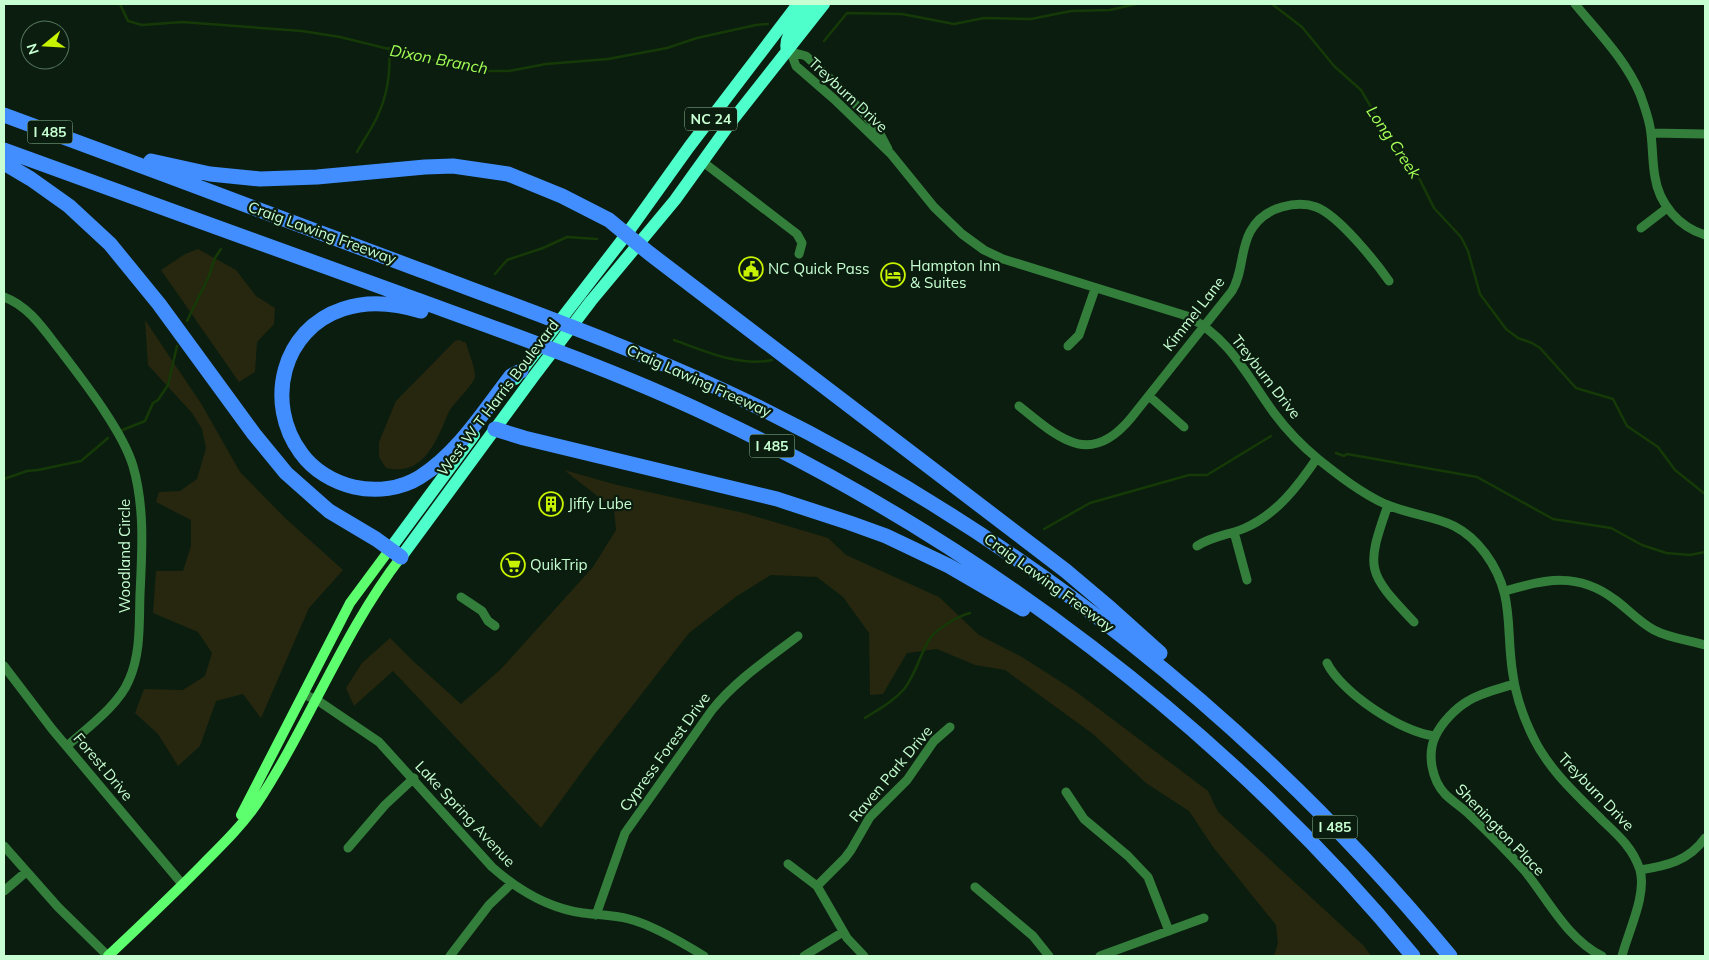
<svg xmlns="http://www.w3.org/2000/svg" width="1709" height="960" font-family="Mulish,sans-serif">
<rect width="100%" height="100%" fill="#0b1d0f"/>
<path fill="#26270e" d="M 198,249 L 236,270 L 256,296 L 275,308 L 274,324 L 257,342 L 255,372 L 239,382 L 161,270 L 185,254 Z
M 145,320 L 202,405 L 240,472 L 284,517 L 343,570 L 309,608 L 261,718 L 243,694 L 216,701 L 200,746 L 178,766 L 158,734 L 135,713 L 144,689 L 183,690 L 205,676 L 212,653 L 198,632 L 153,613 L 156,571 L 183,571 L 191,546 L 191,520 L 156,502 L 159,492 L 180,491 L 197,479 L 206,448 L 202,429 L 192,413 L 148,365 Z
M 459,340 L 466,343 C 468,351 476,370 475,377 C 473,385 455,402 450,410 C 446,416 445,422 442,428 C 430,453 418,475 386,468 L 379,457 L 379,442 L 396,401 L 455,341 Z
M 564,470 L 617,485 L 744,513 L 828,538 L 846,555 L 939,597 L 979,635 L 1022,657 L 1075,691 L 1208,791 L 1218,812 L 1364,946 L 1371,956 L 1274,956 L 1278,943 L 1276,925 L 1213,847 L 1189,811 L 1146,783 L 1093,734 L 1005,670 L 975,665 L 937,649 L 907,653 L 883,694 L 870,695 L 869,633 L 843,597 L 817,577 L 771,575 L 737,596 L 689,633 L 594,755 L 541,828 L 393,671 L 354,706 L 346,688 L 362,663 L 390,638 L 411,659 L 461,704 L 500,670 L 593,567 L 616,530 L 614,509 Z"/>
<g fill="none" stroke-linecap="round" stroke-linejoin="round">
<path stroke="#153a07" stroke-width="2.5" d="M 120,4 L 128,21 L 142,25 L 182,22 L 302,31 L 340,37 L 466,68 L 488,71 L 509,71 L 546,64 L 608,59 L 667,48 L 697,38 L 756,25 L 768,24
M 1272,4 L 1302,27 L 1334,66 L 1361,90 L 1375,114 L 1383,132 L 1414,168 L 1434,208 L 1461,237 L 1468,251 L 1480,294 L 1506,329 L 1518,338 L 1532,343 L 1540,348 L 1576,388 L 1613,399 L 1627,426 L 1658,447 L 1675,470 L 1705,494
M 824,41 L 847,13 L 902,14 L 954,24 L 984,18 L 1031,19 L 1071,11 L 1110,10 L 1136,4
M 357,152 C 362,143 368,134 373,125 C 386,102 391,74 389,48
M 495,274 L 507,260 L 543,248 L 567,237 L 597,239
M 187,321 L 209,276 L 215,258 L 221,249
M 674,340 C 705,351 739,367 772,360
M 120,431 L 145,421 L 153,403 L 158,400 L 168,385 L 177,346
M 1336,453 L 1344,456 L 1347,454 L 1477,477 L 1553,519 L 1611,528 L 1642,545 L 1666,553 L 1690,555 L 1705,552
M 4,479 L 27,471 L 38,470 L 81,461 L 108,438
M 1044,529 L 1090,503 L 1189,475 L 1207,475 L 1271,436
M 865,718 C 879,709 894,701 905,688 C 916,673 920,655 929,640 C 936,629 958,616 970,613"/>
<path stroke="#347e3c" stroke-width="9" d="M 1575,4 C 1598,32 1626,60 1640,94 C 1644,105 1648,116 1650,127 C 1653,144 1652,161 1655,177 C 1659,204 1679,227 1705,235
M 788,51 L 806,56 L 835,83 L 860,109 L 878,130 L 888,149
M 791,53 L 796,66 L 834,99 L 891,154 L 934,207 L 962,234 L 984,250 L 1003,259 L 1187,316 C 1230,338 1247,376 1274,413 C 1286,429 1302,446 1318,459 C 1338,475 1361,493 1385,504 C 1425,521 1455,513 1485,553 C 1516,595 1505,628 1513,675 C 1516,697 1524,719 1534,739 C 1550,771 1577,795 1602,820 C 1618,835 1633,848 1640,870 C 1647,895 1628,932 1622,956
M 1651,133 L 1705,134
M 703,162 L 797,234 L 802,243 L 799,254
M 1641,228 L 1667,208
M 4,297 C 31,307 46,333 63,354 C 85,383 123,432 133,466 C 145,507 142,552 140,594 C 139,623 141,653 129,680 C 119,705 87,728 67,746
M 1068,346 L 1079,335 L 1095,289
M 1149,396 L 1184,427
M 1019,406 C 1058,437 1089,469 1131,418 L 1232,291 C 1243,273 1240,251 1250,232 C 1257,219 1268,211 1282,207 C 1293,204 1305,203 1316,207 C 1338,215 1375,261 1389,281
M 1388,505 C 1365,570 1367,572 1414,622
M 1234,532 L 1247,580
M 1197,546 C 1212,536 1229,535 1245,528 C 1277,514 1298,486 1317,458
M 1505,591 C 1545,579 1578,572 1614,599 C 1628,609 1639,622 1654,630 C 1669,638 1688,640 1705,645
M 461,597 L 482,611 L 488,621 L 495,626
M 1327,663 C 1341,692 1402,733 1435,736
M 4,666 L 52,729 L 183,885
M 1514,684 C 1499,689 1482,692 1468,701 C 1456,708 1441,723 1435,737 C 1427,755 1432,780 1445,794 C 1453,802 1463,808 1471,816 C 1489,833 1507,851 1524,870 C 1548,899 1567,939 1602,956
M 303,694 L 317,700 L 379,742 L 492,867 C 518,890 548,908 583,913 C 598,915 614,915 629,919 C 653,925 683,943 704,956
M 1066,792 L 1084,819 L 1128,856 L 1148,877 L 1169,931
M 4,846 L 58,907 L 108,956
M 348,848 L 385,805 L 414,778
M 788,864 L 817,886 L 847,938 L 864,956
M 1640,870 C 1666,866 1689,861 1705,838
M 817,886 L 845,858 L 851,850 L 870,817 L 907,780 L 934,741 L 950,727
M 975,887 L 1033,936 L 1049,956
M 4,891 L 26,872
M 596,915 L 625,833 L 712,710 C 736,680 768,659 798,636
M 450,956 L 489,905 L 512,883
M 804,956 L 843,932
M 1100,956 L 1204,918"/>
<path stroke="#5eff6f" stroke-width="10" d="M 241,815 L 350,603 L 390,549
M 108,956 C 142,924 176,892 208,859 C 225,842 242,825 256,805 C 309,725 342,634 401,557"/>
<path stroke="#4effcb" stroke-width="12" d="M 787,51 C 782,31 805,20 811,4
M 515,379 L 626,235 L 689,147 L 798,4
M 390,549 L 474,435
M 401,557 L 534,376 L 591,301 L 675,200 L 731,122 L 824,4"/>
<path stroke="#428eff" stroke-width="15" d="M 4,115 C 143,166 281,218 420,270 C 532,312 645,352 752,404 C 1022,536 1259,725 1450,956
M 4,150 C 136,198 268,246 401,294 C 505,332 609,368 709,415 C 976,540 1226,728 1413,956
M 151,161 L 210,174 L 260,179 L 317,177 L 425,167 L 453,166 L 508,174 L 562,196 L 609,220 L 649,253 L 1066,571 L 1111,609 L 1160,653
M 4,163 L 31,179 L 69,206 L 110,244 L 159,304 L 254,434 L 286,473 L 329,511 L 376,539 L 401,557
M 421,311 C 395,303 369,300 343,309 C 282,329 264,403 301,453 C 313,470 333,482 354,487 C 376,492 401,489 420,477 C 458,453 484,411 511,376 L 521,371
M 495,429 L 524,438 L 777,499 L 850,523 L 886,536 L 949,566 L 1023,609"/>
</g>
<defs>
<g id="civic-ring" transform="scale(1.25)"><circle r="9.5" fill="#0b1d0f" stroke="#c7f200" stroke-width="1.5"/><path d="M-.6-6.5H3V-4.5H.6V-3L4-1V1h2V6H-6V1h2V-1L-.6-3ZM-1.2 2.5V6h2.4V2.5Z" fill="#c7f200"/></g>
<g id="hotel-ring" transform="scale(1.25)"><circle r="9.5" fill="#0b1d0f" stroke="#c7f200" stroke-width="1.5"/><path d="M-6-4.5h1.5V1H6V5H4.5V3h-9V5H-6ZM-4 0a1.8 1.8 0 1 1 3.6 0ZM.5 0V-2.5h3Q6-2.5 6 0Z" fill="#c7f200"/></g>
<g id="building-ring" transform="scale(1.25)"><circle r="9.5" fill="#0b1d0f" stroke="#c7f200" stroke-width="1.5"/><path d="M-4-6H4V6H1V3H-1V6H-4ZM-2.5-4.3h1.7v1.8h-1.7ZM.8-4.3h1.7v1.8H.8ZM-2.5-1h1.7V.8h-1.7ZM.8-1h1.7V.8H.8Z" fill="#c7f200"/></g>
<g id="supermarket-ring" transform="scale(1.25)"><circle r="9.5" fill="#0b1d0f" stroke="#c7f200" stroke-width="1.5"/><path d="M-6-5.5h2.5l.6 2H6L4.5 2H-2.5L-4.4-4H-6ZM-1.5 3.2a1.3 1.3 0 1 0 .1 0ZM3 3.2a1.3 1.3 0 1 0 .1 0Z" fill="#c7f200"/></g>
</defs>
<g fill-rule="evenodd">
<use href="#civic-ring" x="751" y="269"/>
<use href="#hotel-ring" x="893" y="275"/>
<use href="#building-ring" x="551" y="504"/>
<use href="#supermarket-ring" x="513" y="565"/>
</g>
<g text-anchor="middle" stroke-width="4.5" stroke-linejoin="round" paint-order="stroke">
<g fill="#0b1d0f" stroke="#8fbb98" stroke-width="1">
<rect x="685" y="107.5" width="52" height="23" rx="4"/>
<rect x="27.5" y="120.5" width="45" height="23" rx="4"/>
<rect x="749.5" y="434.5" width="45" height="23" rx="4"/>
<rect x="1312.5" y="815.5" width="45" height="23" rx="4"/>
</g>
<g font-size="14" font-weight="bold" fill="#c7ffd2">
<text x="711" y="124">NC 24</text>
<text x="50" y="137">I 485</text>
<text x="772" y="451">I 485</text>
<text x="1335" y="832">I 485</text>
</g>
<g font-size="15" fill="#c7ffd2" stroke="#0b1d0f">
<text transform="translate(848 95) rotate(43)" y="5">Treyburn Drive</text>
<text transform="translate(322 233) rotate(20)" y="5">Craig Lawing Freeway</text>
<text transform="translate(1194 314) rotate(-52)" y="5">Kimmel Lane</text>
<text transform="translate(1266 377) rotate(52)" y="5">Treyburn Drive</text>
<text transform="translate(699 381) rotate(24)" y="5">Craig Lawing Freeway</text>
<text transform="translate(498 398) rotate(-53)" y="5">West W T Harris Boulevard</text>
<text transform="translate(125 556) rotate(-90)" y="5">Woodland Circle</text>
<text transform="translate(1049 583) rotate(36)" y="5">Craig Lawing Freeway</text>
<text transform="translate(665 752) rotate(-54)" y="5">Cypress Forest Drive</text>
<text transform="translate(103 767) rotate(50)" y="5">Forest Drive</text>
<text transform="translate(891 774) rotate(-50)" y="5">Raven Park Drive</text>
<text transform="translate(1596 792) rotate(46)" y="5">Treyburn Drive</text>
<text transform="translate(465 814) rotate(47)" y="5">Lake Spring Avenue</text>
<text transform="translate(1500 830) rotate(46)" y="5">Shenington Place</text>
</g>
<g font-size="15" fill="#c7ffd2" stroke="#0b1d0f" text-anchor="start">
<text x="910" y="271">Hampton Inn<tspan x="910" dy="17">&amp; Suites</tspan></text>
<text x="768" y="274">NC Quick Pass</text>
<text x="568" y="509">Jiffy Lube</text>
<text x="530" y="570">QuikTrip</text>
</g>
<g font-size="16" font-style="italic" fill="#a3ff55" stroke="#0b1d0f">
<text transform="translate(439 59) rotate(11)" y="6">Dixon Branch</text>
<text transform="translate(1394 142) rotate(56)" y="6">Long Creek</text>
</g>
</g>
<rect width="1709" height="960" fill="none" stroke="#c7ffd2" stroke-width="10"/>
<g transform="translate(45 45) rotate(252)"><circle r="24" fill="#0b1d0f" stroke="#56775d"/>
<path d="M0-4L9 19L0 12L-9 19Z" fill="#c7f200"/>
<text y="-8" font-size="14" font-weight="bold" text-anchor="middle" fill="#c7ffd2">N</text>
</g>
</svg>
